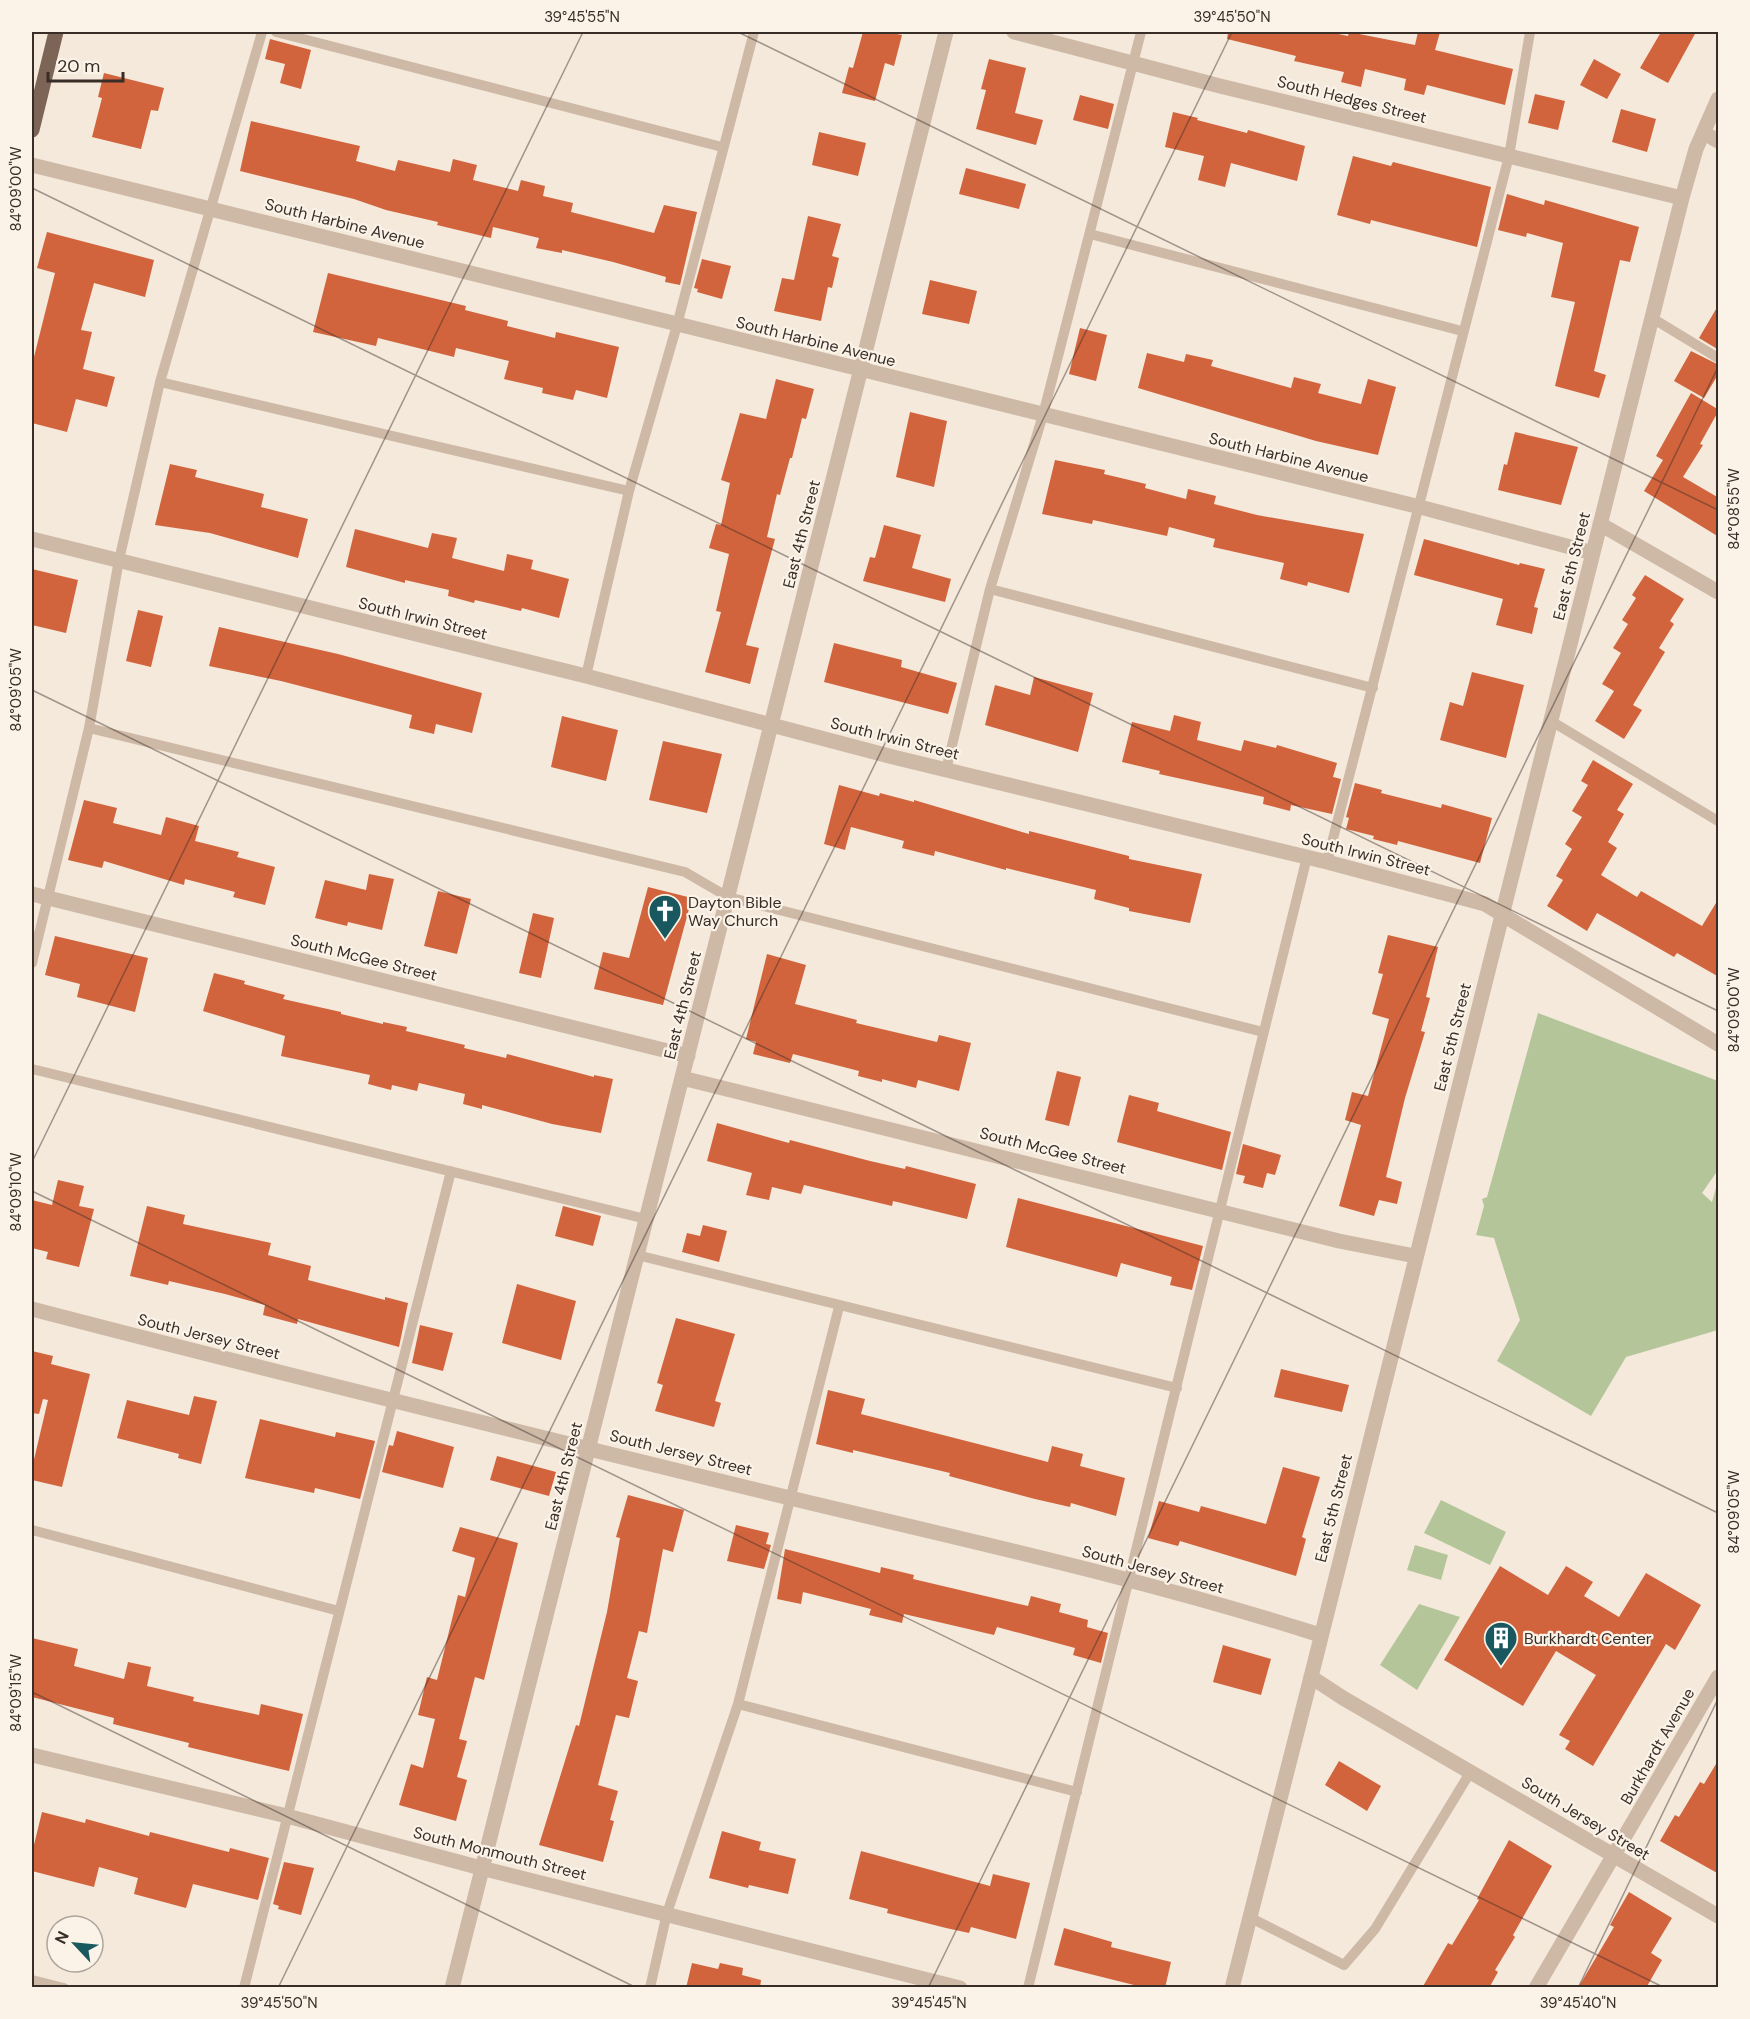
<svg xmlns="http://www.w3.org/2000/svg" width="1750" height="2019" font-family="'DM Sans',sans-serif">
<rect width="100%" height="100%" fill="#f4e9db"/>
<path fill="#b5c59a" d="M 1538,1013 L 1718,1081 L 1718,1170 L 1702,1193 L 1712,1202 L 1718,1181 L 1718,1330 L 1626,1357 L 1591,1416 L 1497,1361 L 1520,1320 L 1494,1238 L 1476,1235 L 1484,1206 L 1482,1199 L 1487,1197 Z
M 1441,1500 L 1506,1532 L 1490,1565 L 1424,1533 Z
M 1415,1545 L 1448,1555 L 1441,1580 L 1407,1570 Z
M 1419,1604 L 1460,1617 L 1417,1690 L 1380,1665 Z"/>
<path fill="#d1643d" d="M 863,32 L 887,32 L 902,35 L 894,66 L 885,63 L 875,101 L 842,93 L 849,67 L 853,68 Z
M 1228,32 L 1329,32 L 1348,36 L 1349,32 L 1415,45 L 1418,32 L 1440,32 L 1435,50 L 1513,69 L 1505,105 L 1427,85 L 1424,95 L 1404,90 L 1406,79 L 1365,69 L 1361,87 L 1341,82 L 1344,72 L 1294,61 L 1296,56 L 1227,39 Z
M 1661,32 L 1696,32 L 1668,83 L 1640,68 Z
M 270,39 L 311,50 L 301,89 L 280,83 L 285,64 L 265,59 Z
M 989,59 L 1026,68 L 1015,113 L 1043,120 L 1036,145 L 976,129 L 986,90 L 981,89 Z
M 1594,59 L 1621,74 L 1607,99 L 1580,85 Z
M 104,73 L 164,88 L 158,111 L 151,110 L 141,149 L 92,137 L 102,98 L 98,97 Z
M 1535,94 L 1565,101 L 1558,130 L 1528,123 Z
M 1080,95 L 1114,104 L 1108,129 L 1073,120 Z
M 1621,109 L 1656,119 L 1647,152 L 1612,142 Z
M 1173,112 L 1198,118 L 1197,120 L 1247,133 L 1248,130 L 1305,146 L 1297,181 L 1231,163 L 1225,187 L 1198,180 L 1204,156 L 1165,147 Z
M 251,121 L 360,146 L 356,161 L 395,171 L 398,160 L 450,172 L 453,159 L 477,165 L 473,180 L 518,191 L 521,180 L 545,186 L 543,196 L 573,203 L 571,212 L 654,233 L 664,205 L 697,212 L 680,285 L 665,282 L 666,277 L 613,262 L 562,250 L 562,253 L 536,248 L 539,238 L 493,227 L 491,238 L 437,225 L 438,222 L 386,210 L 354,199 L 240,171 Z
M 819,132 L 866,143 L 858,176 L 812,165 Z
M 1353,156 L 1391,166 L 1393,162 L 1491,187 L 1477,247 L 1371,220 L 1370,224 L 1337,215 Z
M 966,168 L 1026,184 L 1019,209 L 959,194 Z
M 1507,194 L 1544,205 L 1545,200 L 1639,227 L 1630,262 L 1620,260 L 1594,371 L 1606,375 L 1599,398 L 1555,386 L 1575,302 L 1551,297 L 1563,243 L 1527,233 L 1526,237 L 1498,230 Z
M 808,216 L 841,224 L 832,256 L 839,258 L 832,288 L 828,287 L 821,321 L 774,311 L 782,278 L 794,280 Z
M 47,232 L 154,260 L 145,297 L 94,283 L 81,330 L 92,332 L 83,369 L 115,377 L 107,407 L 76,399 L 67,432 L 32,423 L 32,365 L 55,273 L 37,268 Z
M 702,259 L 731,266 L 722,299 L 697,292 L 698,289 L 694,288 Z
M 328,273 L 466,306 L 465,310 L 508,321 L 507,326 L 555,338 L 556,332 L 619,347 L 607,398 L 576,390 L 573,400 L 542,393 L 543,388 L 504,379 L 509,361 L 456,348 L 454,357 L 378,338 L 376,346 L 313,332 Z
M 930,280 L 977,291 L 969,324 L 922,314 Z
M 1719,304 L 1719,350 L 1699,338 Z
M 1080,328 L 1107,335 L 1096,381 L 1069,374 Z
M 1691,351 L 1719,365 L 1719,373 L 1704,398 L 1674,381 Z
M 1147,353 L 1184,362 L 1186,354 L 1213,360 L 1211,366 L 1291,388 L 1294,377 L 1321,384 L 1318,393 L 1361,404 L 1368,379 L 1396,387 L 1378,455 L 1316,441 L 1138,388 Z
M 776,379 L 814,389 L 806,419 L 802,418 L 792,458 L 790,458 L 780,495 L 777,494 L 767,537 L 775,539 L 746,645 L 759,648 L 750,684 L 705,672 L 721,612 L 716,611 L 729,554 L 709,548 L 716,524 L 721,525 L 730,483 L 721,480 L 740,413 L 766,419 Z
M 1691,393 L 1719,410 L 1700,444 L 1703,445 L 1683,477 L 1719,498 L 1719,537 L 1644,491 L 1663,460 L 1656,456 Z
M 910,412 L 947,421 L 934,487 L 896,477 Z
M 1515,432 L 1578,447 L 1561,505 L 1498,490 L 1504,464 L 1507,465 Z
M 1055,460 L 1105,470 L 1104,474 L 1146,484 L 1145,488 L 1186,499 L 1188,489 L 1216,496 L 1214,504 L 1257,515 L 1364,534 L 1349,593 L 1308,582 L 1307,586 L 1280,579 L 1284,563 L 1213,547 L 1215,539 L 1169,527 L 1167,536 L 1093,520 L 1092,524 L 1042,514 Z
M 170,464 L 197,470 L 195,477 L 264,494 L 261,507 L 308,519 L 298,558 L 210,533 L 155,525 Z
M 884,525 L 921,535 L 912,568 L 951,579 L 945,602 L 863,581 L 870,557 L 875,558 Z
M 355,529 L 428,548 L 432,533 L 457,538 L 452,558 L 504,571 L 507,554 L 533,560 L 531,569 L 569,579 L 559,618 L 522,608 L 521,611 L 475,600 L 474,603 L 448,596 L 449,590 L 405,580 L 405,583 L 346,567 Z
M 1424,539 L 1519,565 L 1520,563 L 1545,569 L 1534,607 L 1538,608 L 1532,634 L 1496,625 L 1503,599 L 1414,575 Z
M 32,569 L 78,580 L 66,633 L 32,625 Z
M 1645,575 L 1684,599 L 1670,621 L 1674,624 L 1659,648 L 1665,652 L 1633,705 L 1642,710 L 1624,739 L 1595,721 L 1614,691 L 1602,684 L 1621,653 L 1613,648 L 1628,624 L 1622,620 L 1636,598 L 1632,595 Z
M 138,610 L 163,616 L 151,667 L 126,661 Z
M 219,627 L 338,654 L 482,693 L 472,733 L 436,724 L 434,734 L 409,728 L 412,715 L 281,681 L 209,666 Z
M 834,643 L 902,660 L 901,667 L 957,683 L 948,714 L 824,682 Z
M 1472,672 L 1524,685 L 1506,758 L 1440,740 L 1450,702 L 1463,706 Z
M 1034,677 L 1093,693 L 1078,752 L 985,725 L 995,685 L 1030,695 Z
M 1174,715 L 1201,722 L 1197,740 L 1241,751 L 1244,740 L 1276,748 L 1277,745 L 1337,763 L 1333,777 L 1341,779 L 1332,814 L 1291,805 L 1290,811 L 1263,804 L 1264,797 L 1159,774 L 1160,771 L 1122,762 L 1132,722 L 1170,731 Z
M 562,716 L 618,730 L 606,781 L 551,767 Z
M 663,741 L 722,754 L 707,813 L 649,800 Z
M 1593,760 L 1633,784 L 1617,810 L 1624,814 L 1608,842 L 1617,848 L 1601,875 L 1637,897 L 1641,891 L 1702,926 L 1719,898 L 1719,977 L 1677,953 L 1674,957 L 1597,913 L 1587,931 L 1547,906 L 1563,880 L 1556,876 L 1572,849 L 1565,844 L 1582,817 L 1572,811 L 1588,785 L 1581,781 Z
M 1355,783 L 1382,790 L 1381,793 L 1441,808 L 1442,804 L 1492,818 L 1480,863 L 1398,841 L 1397,845 L 1373,839 L 1374,836 L 1346,829 L 1349,818 L 1346,817 Z
M 839,785 L 879,796 L 880,793 L 914,802 L 914,800 L 1029,834 L 1029,831 L 1129,856 L 1129,859 L 1202,874 L 1190,923 L 1129,911 L 1129,908 L 1094,899 L 1096,890 L 1006,868 L 1006,870 L 935,851 L 934,856 L 902,848 L 904,841 L 851,827 L 845,850 L 824,844 Z
M 84,800 L 117,808 L 113,823 L 161,835 L 166,817 L 199,826 L 195,841 L 239,852 L 237,857 L 275,867 L 265,905 L 233,897 L 235,892 L 185,879 L 184,885 L 104,861 L 102,868 L 68,860 Z
M 369,874 L 394,879 L 382,930 L 348,922 L 347,926 L 315,918 L 325,880 L 366,890 Z
M 648,887 L 692,898 L 663,1005 L 594,989 L 603,952 L 629,958 Z
M 438,891 L 471,899 L 457,954 L 424,946 Z
M 533,913 L 554,918 L 541,978 L 519,973 Z
M 1388,935 L 1438,947 L 1426,997 L 1430,998 L 1421,1031 L 1425,1032 L 1405,1098 L 1386,1177 L 1402,1182 L 1397,1204 L 1379,1200 L 1374,1216 L 1339,1206 L 1361,1125 L 1345,1120 L 1352,1092 L 1368,1096 L 1389,1019 L 1372,1014 L 1383,974 L 1378,973 Z
M 55,936 L 148,958 L 135,1012 L 77,997 L 80,984 L 45,975 Z
M 767,954 L 806,965 L 795,1004 L 857,1020 L 856,1023 L 937,1042 L 939,1035 L 971,1043 L 959,1091 L 918,1080 L 916,1088 L 882,1079 L 882,1082 L 858,1076 L 859,1071 L 793,1054 L 790,1063 L 753,1054 L 756,1042 L 746,1039 Z
M 214,973 L 245,981 L 244,984 L 285,995 L 283,999 L 341,1012 L 341,1014 L 383,1024 L 383,1022 L 407,1027 L 406,1031 L 465,1045 L 464,1048 L 506,1058 L 507,1054 L 594,1077 L 594,1075 L 613,1079 L 601,1133 L 552,1124 L 482,1105 L 482,1109 L 463,1104 L 465,1094 L 419,1083 L 417,1091 L 392,1085 L 391,1090 L 368,1084 L 370,1075 L 281,1056 L 285,1036 L 203,1011 Z
M 1057,1071 L 1081,1077 L 1069,1126 L 1045,1120 Z
M 1129,1095 L 1159,1103 L 1157,1111 L 1231,1132 L 1222,1170 L 1117,1142 Z
M 717,1123 L 789,1143 L 790,1140 L 870,1161 L 905,1169 L 906,1166 L 976,1184 L 967,1219 L 893,1201 L 892,1206 L 804,1185 L 801,1194 L 772,1187 L 769,1200 L 746,1195 L 752,1173 L 707,1161 Z
M 1243,1144 L 1281,1155 L 1275,1175 L 1267,1173 L 1263,1188 L 1243,1183 L 1245,1176 L 1236,1174 Z
M 58,1180 L 84,1186 L 79,1206 L 94,1209 L 79,1267 L 46,1259 L 48,1252 L 32,1248 L 32,1200 L 52,1205 Z
M 1018,1198 L 1203,1246 L 1192,1290 L 1170,1285 L 1172,1277 L 1121,1263 L 1117,1277 L 1006,1247 Z
M 147,1206 L 185,1215 L 183,1224 L 271,1243 L 268,1255 L 311,1266 L 308,1280 L 385,1300 L 385,1297 L 408,1303 L 399,1347 L 298,1319 L 297,1324 L 263,1315 L 265,1305 L 225,1294 L 169,1281 L 168,1285 L 130,1276 Z
M 563,1206 L 601,1216 L 593,1246 L 555,1236 Z
M 703,1225 L 727,1231 L 719,1262 L 682,1252 L 687,1233 L 700,1236 Z
M 517,1284 L 576,1301 L 561,1360 L 502,1343 Z
M 676,1318 L 735,1334 L 715,1401 L 721,1403 L 714,1427 L 655,1411 L 663,1385 L 657,1383 Z
M 420,1325 L 453,1333 L 443,1371 L 412,1363 Z
M 32,1351 L 53,1356 L 51,1364 L 90,1374 L 62,1487 L 32,1480 L 32,1468 L 48,1400 L 43,1399 L 39,1414 L 32,1413 Z
M 1281,1369 L 1349,1385 L 1342,1412 L 1274,1397 Z
M 828,1390 L 865,1399 L 861,1414 L 1048,1462 L 1052,1446 L 1083,1454 L 1080,1466 L 1125,1478 L 1116,1516 L 1071,1503 L 1070,1507 L 1035,1499 L 949,1476 L 950,1473 L 853,1450 L 853,1453 L 816,1444 Z
M 194,1396 L 217,1401 L 201,1464 L 178,1458 L 179,1454 L 117,1438 L 127,1400 L 189,1415 Z
M 260,1419 L 335,1437 L 336,1432 L 375,1441 L 360,1499 L 315,1488 L 314,1493 L 245,1478 Z
M 397,1431 L 454,1447 L 443,1488 L 382,1472 L 389,1445 L 393,1446 Z
M 497,1456 L 556,1472 L 549,1496 L 490,1480 Z
M 1283,1467 L 1320,1477 L 1302,1537 L 1306,1539 L 1296,1576 L 1180,1541 L 1178,1546 L 1148,1538 L 1159,1501 L 1199,1512 L 1201,1506 L 1266,1524 Z
M 628,1495 L 684,1510 L 673,1552 L 663,1549 L 647,1633 L 639,1631 L 627,1678 L 638,1681 L 629,1718 L 616,1715 L 598,1785 L 618,1791 L 610,1820 L 614,1821 L 603,1862 L 539,1845 L 576,1725 L 579,1726 L 607,1612 L 620,1538 L 616,1537 Z
M 736,1525 L 769,1533 L 766,1544 L 771,1545 L 764,1569 L 727,1561 Z
M 460,1527 L 518,1543 L 484,1680 L 475,1677 L 459,1739 L 467,1741 L 457,1777 L 467,1780 L 456,1821 L 399,1805 L 411,1764 L 423,1768 L 435,1719 L 418,1715 L 427,1677 L 437,1680 L 458,1595 L 465,1597 L 475,1558 L 452,1551 Z
M 785,1549 L 880,1573 L 881,1567 L 914,1575 L 913,1579 L 1028,1606 L 1031,1596 L 1061,1604 L 1059,1612 L 1088,1620 L 1087,1627 L 1108,1633 L 1101,1663 L 1073,1655 L 1075,1648 L 997,1627 L 994,1635 L 904,1614 L 902,1623 L 869,1615 L 871,1609 L 803,1592 L 801,1604 L 777,1599 Z
M 1500,1566 L 1548,1595 L 1566,1566 L 1593,1582 L 1584,1596 L 1619,1617 L 1646,1573 L 1701,1605 L 1675,1650 L 1666,1644 L 1593,1766 L 1565,1749 L 1570,1741 L 1559,1735 L 1596,1675 L 1556,1651 L 1523,1706 L 1444,1660 Z
M 32,1638 L 78,1649 L 74,1666 L 124,1679 L 128,1662 L 151,1667 L 147,1686 L 194,1697 L 193,1701 L 259,1715 L 261,1704 L 303,1714 L 289,1771 L 188,1747 L 189,1743 L 113,1724 L 114,1718 L 32,1697 Z
M 1223,1645 L 1271,1659 L 1261,1695 L 1213,1682 Z
M 1719,1759 L 1719,1874 L 1660,1841 L 1675,1815 L 1679,1817 L 1700,1782 L 1704,1784 Z
M 1339,1761 L 1381,1786 L 1367,1811 L 1325,1785 Z
M 42,1812 L 85,1823 L 86,1819 L 149,1836 L 150,1832 L 229,1852 L 230,1848 L 269,1858 L 258,1900 L 193,1884 L 186,1908 L 134,1894 L 138,1878 L 99,1867 L 94,1887 L 32,1871 L 32,1853 Z
M 722,1831 L 761,1842 L 759,1850 L 796,1859 L 788,1894 L 749,1885 L 748,1888 L 709,1878 Z
M 1509,1840 L 1552,1866 L 1513,1935 L 1515,1937 L 1495,1970 L 1498,1972 L 1489,1988 L 1422,1988 L 1448,1943 L 1452,1945 L 1479,1900 L 1477,1899 Z
M 861,1851 L 990,1886 L 993,1874 L 1030,1883 L 1016,1939 L 971,1927 L 969,1933 L 946,1928 L 887,1913 L 888,1909 L 849,1899 Z
M 284,1862 L 314,1868 L 301,1915 L 278,1909 L 279,1906 L 273,1904 Z
M 1629,1892 L 1672,1918 L 1651,1953 L 1662,1960 L 1646,1988 L 1578,1988 L 1614,1927 L 1610,1925 Z
M 1064,1928 L 1112,1942 L 1111,1947 L 1171,1962 L 1165,1988 L 1146,1988 L 1054,1965 Z
M 692,1963 L 718,1969 L 720,1963 L 743,1968 L 742,1975 L 761,1980 L 760,1988 L 686,1988 Z"/>
<g fill="none" stroke-linecap="round" stroke-linejoin="round">
<path stroke="#ceb9a6" stroke-width="10" d="M 276,32 L 722,147
M 1090,234 L 1462,331
M 1652,318 L 1718,358
M 160,382 L 629,491
M 990,589 L 1373,688
M 586,676 L 629,491 L 677,325 L 754,32
M 1551,721 L 1718,821
M 89,728 L 685,872 L 728,897 L 1263,1032
M 946,770 L 990,589 L 1043,415 L 1141,32
M 1327,862 L 1509,156 L 1530,32
M 32,963 L 89,728 L 119,560 L 160,382 L 262,32
M 32,1069 L 646,1219
M 637,1255 L 1177,1388
M 32,1530 L 339,1611
M 738,1704 L 1077,1792
M 1249,1917 L 1344,1965 L 1375,1929 L 1471,1771
M 32,1980 L 64,1988
M 244,1988 L 451,1171
M 650,1988 L 667,1913 L 738,1704 L 839,1307
M 1028,1988 C 1123,1611 1212,1234 1307,857"/>
<path stroke="#ceb9a6" stroke-width="15" d="M 1014,32 L 1220,86 L 1682,198
M 1718,99 L 1696,149 L 1682,198 L 1311,1677 L 1343,1698 L 1718,1916
M 1704,133 L 1718,141
M 32,165 L 1420,507 L 1593,553
M 1600,524 L 1718,592
M 32,539 L 586,676 L 893,757 L 1327,862 L 1485,904 L 1718,1044
M 32,894 L 688,1056
M 682,1078 L 1339,1241 L 1415,1256
M 32,1309 C 273,1372 515,1431 757,1490 C 946,1536 1136,1576 1320,1635
M 32,1755 L 287,1816 L 481,1868 L 960,1988
M 452,1988 L 946,32
M 1536,1988 L 1718,1677"/>
<path stroke="#ceb9a6" stroke-width="15" d="M 1232,1988 L 1311,1677"/>
<path stroke="#7c6457" stroke-width="15" d="M 32,130 L 56,32"/>
</g>
<path fill="none" stroke="#392d27" stroke-width="1.5" stroke-opacity="0.45" d="M 738,32 L 1718,510M 32,188 L 1718,1011M 32,690 L 1718,1513M 32,1162 L 583,32M 32,1191 L 1665,1988M 32,1692 L 637,1988M 278,1988 L 1232,32M 928,1988 L 1718,367M 1578,1988 L 1718,1699"/>
<defs>
<g id="church-pin" transform="scale(1.725)"><path d="M0 17L-7.5 6A9.5 9.5 0 1 1 7.5 6Z" fill="#19585f" stroke="#fbf3e8"/><path d="M-1.2-6h2.4v3.5h3.3v2.4h-3.3V6h-2.4V-.1h-3.3v-2.4h3.3Z" fill="#fff"/></g>
<g id="building-pin" transform="scale(1.725)"><path d="M0 17L-7.5 6A9.5 9.5 0 1 1 7.5 6Z" fill="#19585f" stroke="#fbf3e8"/><path d="M-4-6H4V6H1V3H-1V6H-4ZM-2.5-4.3h1.7v1.8h-1.7ZM.8-4.3h1.7v1.8H.8ZM-2.5-1h1.7V.8h-1.7ZM.8-1h1.7V.8H.8Z" fill="#fff"/></g>
</defs>
<g fill-rule="evenodd">
<use href="#church-pin" x="665" y="911"/>
<use href="#building-pin" x="1501" y="1638"/>
</g>
<g text-anchor="middle" stroke-width="4.5" stroke-linejoin="round" paint-order="stroke">
<g font-size="16" fill="#392d27" stroke="#fbf3e8">
<text transform="translate(1352 99) rotate(14)" y="6">South Hedges Street</text>
<text transform="translate(345 223) rotate(14)" y="6">South Harbine Avenue</text>
<text transform="translate(816 341) rotate(14)" y="6">South Harbine Avenue</text>
<text transform="translate(1289 457) rotate(14)" y="6">South Harbine Avenue</text>
<text transform="translate(801 534) rotate(-76)" y="6">East 4th Street</text>
<text transform="translate(1571 566) rotate(-76)" y="6">East 5th Street</text>
<text transform="translate(423 618) rotate(14)" y="6">South Irwin Street</text>
<text transform="translate(895 738) rotate(14)" y="6">South Irwin Street</text>
<text transform="translate(1366 854) rotate(14)" y="6">South Irwin Street</text>
<text transform="translate(364 957) rotate(14)" y="6">South McGee Street</text>
<text transform="translate(682 1005) rotate(-76)" y="6">East 4th Street</text>
<text transform="translate(1452 1037) rotate(-76)" y="6">East 5th Street</text>
<text transform="translate(1053 1150) rotate(14)" y="6">South McGee Street</text>
<text transform="translate(209 1336) rotate(14)" y="6">South Jersey Street</text>
<text transform="translate(681 1452) rotate(14)" y="6">South Jersey Street</text>
<text transform="translate(563 1476) rotate(-76)" y="6">East 4th Street</text>
<text transform="translate(1333 1508) rotate(-76)" y="6">East 5th Street</text>
<text transform="translate(1153 1569) rotate(15)" y="6">South Jersey Street</text>
<text transform="translate(1657 1746) rotate(-60)" y="6">Burkhardt Avenue</text>
<text transform="translate(1586 1818) rotate(31)" y="6">South Jersey Street</text>
<text transform="translate(500 1853) rotate(14)" y="6">South Monmouth Street</text>
</g>
<g font-size="16" fill="#392d27" stroke="#fbf3e8" text-anchor="start">
<text x="688" y="908">Dayton Bible<tspan x="688" dy="18">Way Church</tspan></text>
<text x="1524" y="1644">Burkhardt Center</text>
</g>
</g>
<rect width="1750" height="2019" fill="none" stroke="#fbf3e8" stroke-width="66"/>
<g transform="translate(75 1944) rotate(296)"><circle r="28" fill="#fbf3e8" stroke="#ada49b" stroke-width="1.5"/>
<path d="M0-4.5L10 22L0 15L-10 22Z" fill="#19585f"/>
<text y="-9" font-size="16" font-weight="bold" text-anchor="middle" fill="#392d27">N</text>
</g>
<path d="M48 72v9h75v-9" fill="none" stroke="#392d27" stroke-width="3"/>
<text x="57" y="72" font-size="18" fill="#392d27" stroke="#fbf3e8" stroke-width="4.5" paint-order="stroke">20 m</text>
<rect x="33" y="33" width="1684" height="1953" fill="none" stroke="#392d27" stroke-width="2"/>
<g font-size="15" text-anchor="middle" fill="#392d27">
<text x="582" y="22">39°45'55"N</text>
<text x="1232" y="22">39°45'50"N</text>
<text transform="translate(16 189) rotate(-90)" y="5">84°09'00"W</text>
<text transform="translate(1734 509) rotate(-90)" y="5">84°08'55"W</text>
<text transform="translate(16 690) rotate(-90)" y="5">84°09'05"W</text>
<text transform="translate(1734 1010) rotate(-90)" y="5">84°09'00"W</text>
<text transform="translate(16 1192) rotate(-90)" y="5">84°09'10"W</text>
<text transform="translate(1734 1512) rotate(-90)" y="5">84°09'05"W</text>
<text transform="translate(16 1693) rotate(-90)" y="5">84°09'15"W</text>
<text x="279" y="2008">39°45'50"N</text>
<text x="929" y="2008">39°45'45"N</text>
<text x="1578" y="2008">39°45'40"N</text>
</g>
</svg>
